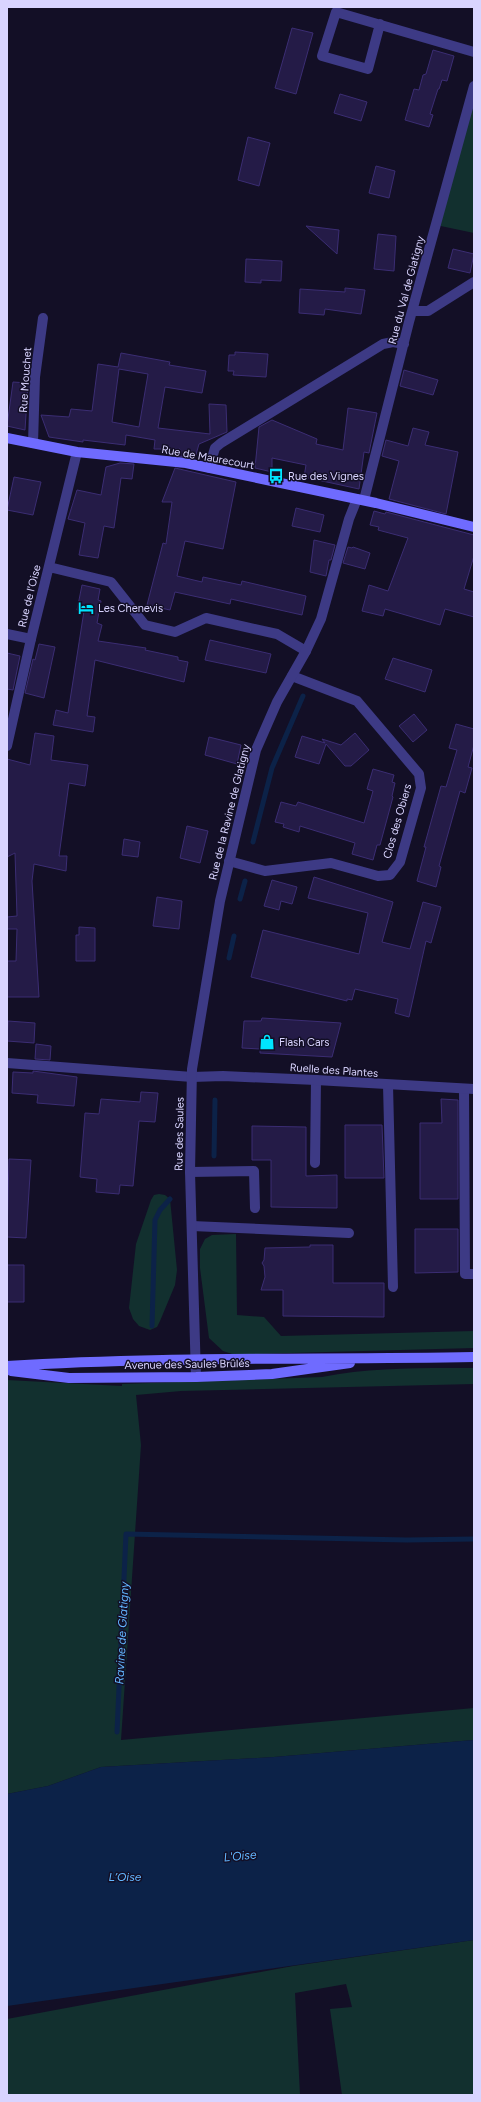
<svg xmlns="http://www.w3.org/2000/svg" width="481" height="2102" font-family="Figtree,sans-serif">
<rect width="100%" height="100%" fill="#130f26"/>
<path fill="#12302f" d="M 474,90 L 474,233 L 436,225 Z
M 159,1194 L 165,1195 L 170,1199 L 177,1270 L 175,1285 L 160,1321 L 157,1327 L 150,1330 L 139,1326 L 133,1319 L 129,1308 L 136,1244 L 151,1200 L 154,1195 Z
M 236,1234 L 237,1315 L 264,1317 L 281,1336 L 474,1331 L 474,1348 L 251,1354 L 232,1354 L 223,1351 L 209,1338 L 200,1268 L 200,1249 L 205,1239 L 212,1235 Z
M 474,1368 L 474,1384 L 181,1391 L 136,1395 L 141,1445 L 121,1740 L 474,1708 L 474,1740 L 274,1757 L 101,1767 L 48,1786 L 7,1794 L 7,1380 L 122,1386 L 122,1384 L 322,1377 C 372,1367 423,1368 474,1368 Z
M 474,1940 L 474,2095 L 342,2095 L 330,2009 L 352,2007 L 346,1984 L 295,1993 L 300,2095 L 7,2095 L 7,2019 L 293,1966 Z"/>
<path fill="#0c2248" d="M 474,1740 L 474,1940 L 7,2006 L 7,1794 L 48,1786 L 101,1767 L 274,1757 Z"/>
<g fill="none" stroke-linecap="round" stroke-linejoin="round">
<path stroke="#0c2248" stroke-width="5" d="M 253,842 L 272,768 L 303,696
M 240,899 L 245,881
M 229,958 L 234,936
M 214,1156 L 215,1100
M 152,1326 L 155,1220 L 160,1210 L 170,1199
M 117,1732 L 126,1534 L 407,1540 L 474,1539"/>
</g>
<path fill="#241b47" stroke="#3b2d73" fill-rule="evenodd" d="M 292,28 L 313,33 L 296,94 L 275,88 Z
M 433,50 L 454,56 L 447,81 L 442,80 L 439,89 L 438,89 L 430,114 L 433,115 L 429,127 L 405,120 L 414,89 L 419,90 L 423,75 L 426,74 Z
M 340,94 L 367,102 L 361,121 L 334,113 Z
M 248,137 L 270,143 L 259,186 L 238,180 Z
M 376,166 L 395,171 L 389,198 L 369,193 Z
M 306,226 L 339,230 L 337,254 Z
M 378,234 L 396,236 L 394,271 L 374,269 Z
M 453,249 L 474,254 L 470,273 L 448,268 Z
M 246,259 L 282,261 L 281,281 L 261,280 L 261,283 L 245,282 Z
M 345,288 L 365,290 L 361,314 L 325,309 L 324,315 L 299,313 L 300,289 L 345,292 Z
M 235,352 L 268,354 L 266,377 L 233,375 L 234,371 L 228,371 L 229,355 L 235,355 Z
M 121,353 L 170,362 L 169,365 L 206,371 L 202,393 L 165,387 L 158,428 L 210,434 L 209,404 L 226,405 L 227,432 L 199,444 L 195,458 L 178,456 L 180,449 L 154,449 L 155,440 L 126,435 L 125,445 L 83,440 L 83,442 L 49,437 L 41,415 L 69,417 L 71,409 L 92,411 L 98,364 L 118,367 ZM 119,369 L 148,374 L 139,427 L 112,422 Z
M 404,370 L 438,380 L 433,395 L 400,386 Z
M 13,382 L 28,383 L 25,430 L 7,426 Z
M 348,408 L 377,413 L 369,453 L 364,452 L 359,489 L 304,477 L 306,465 L 272,458 L 272,472 L 255,468 L 259,427 L 272,420 L 317,439 L 316,444 L 343,450 Z
M 413,428 L 429,432 L 425,445 L 458,452 L 446,514 L 389,499 L 399,461 L 382,456 L 386,440 L 408,446 Z
M 120,463 L 134,464 L 132,479 L 121,478 L 114,528 L 104,526 L 98,558 L 79,555 L 85,523 L 68,519 L 77,490 L 101,495 L 106,467 Z
M 175,468 L 236,482 L 223,549 L 185,541 L 177,576 L 202,582 L 203,577 L 241,585 L 242,581 L 306,596 L 302,615 L 231,599 L 230,604 L 175,592 L 170,610 L 147,605 L 163,543 L 166,544 L 172,502 L 162,502 Z
M 14,477 L 41,482 L 33,515 L 7,510 Z
M 296,508 L 324,515 L 320,532 L 292,526 Z
M 374,511 L 385,514 L 386,512 L 474,535 L 474,556 L 464,589 L 474,592 L 474,617 L 445,609 L 440,625 L 385,609 L 383,616 L 362,611 L 369,585 L 388,591 L 408,538 L 378,530 L 379,527 L 370,525 Z
M 314,540 L 335,545 L 331,560 L 329,560 L 326,576 L 310,572 Z
M 348,547 L 352,548 L 353,547 L 370,553 L 365,569 L 343,563 Z
M 82,585 L 100,589 L 98,600 L 101,601 L 97,623 L 102,625 L 98,641 L 146,648 L 145,650 L 178,657 L 178,660 L 188,662 L 184,682 L 95,660 L 87,716 L 95,717 L 93,732 L 53,725 L 56,710 L 68,713 L 84,611 L 77,610 Z
M 210,640 L 271,654 L 266,673 L 205,660 Z
M 39,644 L 55,647 L 44,698 L 25,693 L 33,659 L 35,660 Z
M 7,653 L 20,656 L 13,690 L 7,689 Z
M 393,658 L 432,670 L 425,692 L 385,679 Z
M 414,714 L 427,730 L 413,742 L 399,726 Z
M 456,724 L 474,729 L 474,745 L 468,767 L 472,768 L 465,793 L 460,791 L 439,866 L 441,867 L 436,887 L 417,881 L 426,847 L 424,847 L 441,786 L 446,787 L 457,750 L 449,748 Z
M 35,733 L 54,736 L 51,760 L 88,765 L 85,786 L 69,783 L 59,856 L 67,856 L 66,871 L 34,864 L 32,881 L 39,997 L 7,997 L 7,961 L 16,961 L 17,929 L 7,929 L 7,917 L 17,916 L 15,853 L 7,857 L 7,759 L 30,765 Z
M 355,733 L 369,750 L 351,766 L 345,766 L 326,744 L 319,764 L 295,757 L 302,736 L 325,743 L 322,739 L 341,745 Z
M 209,737 L 241,745 L 237,764 L 205,755 Z
M 373,769 L 394,775 L 392,782 L 395,783 L 392,796 L 393,797 L 380,845 L 377,845 L 373,860 L 352,854 L 355,843 L 300,826 L 299,832 L 283,827 L 284,824 L 275,822 L 281,802 L 296,806 L 298,802 L 364,823 L 373,791 L 367,789 Z
M 187,826 L 208,831 L 200,863 L 180,858 Z
M 124,839 L 140,842 L 138,857 L 122,855 Z
M 314,877 L 393,902 L 382,942 L 410,949 L 423,902 L 441,907 L 431,943 L 426,941 L 409,1017 L 395,1013 L 398,999 L 355,989 L 352,1000 L 347,999 L 347,1001 L 251,977 L 263,930 L 359,954 L 368,913 L 308,898 Z
M 272,880 L 297,887 L 292,904 L 281,901 L 279,910 L 264,906 Z
M 157,897 L 182,901 L 179,929 L 153,926 Z
M 79,927 L 95,928 L 95,961 L 76,961 L 76,935 L 79,935 Z
M 262,1018 L 341,1023 L 332,1057 L 260,1053 L 260,1049 L 242,1048 L 244,1021 L 261,1021 Z
M 8,1021 L 35,1023 L 34,1043 L 7,1041 Z
M 36,1044 L 51,1046 L 50,1060 L 35,1059 Z
M 33,1071 L 77,1077 L 74,1106 L 37,1103 L 38,1095 L 12,1093 L 13,1072 L 33,1073 Z
M 141,1092 L 158,1093 L 155,1122 L 139,1121 L 133,1186 L 120,1185 L 119,1194 L 96,1192 L 97,1179 L 80,1177 L 85,1113 L 99,1114 L 101,1099 L 140,1102 Z
M 441,1099 L 458,1100 L 458,1199 L 420,1199 L 420,1123 L 442,1123 Z
M 345,1125 L 382,1125 L 384,1178 L 345,1178 Z
M 252,1126 L 306,1127 L 306,1176 L 337,1175 L 337,1208 L 271,1207 L 271,1160 L 252,1160 Z
M 9,1159 L 31,1160 L 26,1238 L 7,1237 Z
M 415,1229 L 458,1229 L 458,1272 L 415,1273 Z
M 310,1245 L 333,1245 L 333,1283 L 384,1283 L 384,1317 L 283,1316 L 283,1290 L 261,1290 L 265,1277 L 264,1266 L 262,1263 L 264,1260 L 265,1248 L 310,1247 Z
M 7,1265 L 24,1265 L 24,1302 L 7,1302 Z"/>
<g fill="none" stroke-linecap="round" stroke-linejoin="round">
<path stroke="#3d3a85" stroke-width="10" d="M 7,634 L 31,639
M 388,1085 L 393,1287
M 464,1089 L 465,1274 L 474,1274
M 315,1163 L 316,1080
M 190,1172 L 254,1171 L 255,1208
M 192,1226 L 349,1233"/>
<path stroke="#3d3a85" stroke-width="10" d="M 380,24 L 368,69 L 322,56 L 336,12 L 474,52
M 412,311 L 428,311 L 474,282
M 33,443 L 35,377 L 43,318
M 209,468 L 215,448 L 221,443 L 383,344 L 393,342 L 404,344
M 364,500 L 409,322 L 474,86
M 49,567 L 111,582 L 145,625 L 175,632 L 206,618 L 277,634 L 306,651
M 7,746 L 31,639 L 77,452
M 229,861 L 265,871 L 331,863 L 378,876 L 390,875 L 400,862 L 421,788 L 419,774 L 357,701 L 292,676
M 7,1063 L 192,1077 L 223,1076 L 316,1080 L 474,1089"/>
<path stroke="#3d3a85" stroke-width="10" d="M 196,1377 L 190,1172 L 192,1069 L 220,901 L 256,750 L 277,702 L 306,651 L 321,619 L 349,519 L 357,499"/>
<path stroke="#6f6bff" stroke-width="10" d="M 7,438 L 77,452 L 186,463 L 376,503 L 474,527
M 7,1366 C 163,1356 318,1360 474,1357
M 11,1371 L 69,1378 L 196,1377 L 272,1374 L 350,1363"/>
</g>
<defs>
<g id="bus-bare" transform="scale(1.2)"><path d="M-5-6H5V4H4V6H2V4H-2V6H-4V4H-5ZM-3.5-4V0h7V-4ZM-3.5 1.2v1.5H-2V1.2ZM2 1.2v1.5H3.5V1.2Z" fill="#00e5ff" stroke="#130f26" stroke-width="2.5" paint-order="stroke"/></g>
<g id="hotel-bare" transform="scale(1.2)"><path d="M-6-4.5h1.5V1H6V5H4.5V3h-9V5H-6ZM-4 0a1.8 1.8 0 1 1 3.6 0ZM.5 0V-2.5h3Q6-2.5 6 0Z" fill="#00e5ff" stroke="#130f26" stroke-width="2.5" paint-order="stroke"/></g>
<g id="shop-bare" transform="scale(1.2)"><path d="M-5-2.5h2.3a2.7 3.5 0 0 1 5.4 0H5L5.5 6h-11ZM-1.5-2.5h3a1.5 2.3 0 0 0-3 0Z" fill="#00e5ff" stroke="#130f26" stroke-width="2.5" paint-order="stroke"/></g>
</defs>
<g fill-rule="evenodd">
<use href="#bus-bare" x="276" y="476"/>
<use href="#hotel-bare" x="86" y="608"/>
<use href="#shop-bare" x="267" y="1042"/>
</g>
<g text-anchor="middle" stroke-width="3" stroke-linejoin="round" paint-order="stroke">
<g font-size="11" fill="#d9d4ff" stroke="#130f26">
<text transform="translate(406 290) rotate(-75)" y="4">Rue du Val de Glatigny</text>
<text transform="translate(25 380) rotate(-86)" y="4">Rue Mouchet</text>
<text transform="translate(208 457) rotate(10)" y="4">Rue de Maurecourt</text>
<text transform="translate(29 596) rotate(-76)" y="4">Rue de l'Oise</text>
<text transform="translate(229 812) rotate(-76)" y="4">Rue de la Ravine de Glatigny</text>
<text transform="translate(397 821) rotate(-74)" y="4">Clos des Obiers</text>
<text transform="translate(334 1070) rotate(4)" y="4">Ruelle des Plantes</text>
<text transform="translate(179 1134) rotate(-89)" y="4">Rue des Saules</text>
<text transform="translate(187 1364) rotate(-1)" y="4">Avenue des Saules Brûlés</text>
</g>
<g font-size="11" fill="#d9d4ff" stroke="#130f26" text-anchor="start">
<text x="288" y="480">Rue des Vignes</text>
<text x="98" y="612">Les Chenevis</text>
<text x="279" y="1046">Flash Cars</text>
</g>
<g font-size="12" font-style="italic" fill="#62b6ff" stroke="#130f26">
<text transform="translate(122 1633) rotate(-87)" y="4">Ravine de Glatigny</text>
<text transform="translate(240 1856) rotate(-5)" y="4">L'Oise</text>
<text x="125" y="1881">L’Oise</text>
</g>
</g>
<rect width="481" height="2102" fill="none" stroke="#d9d4ff" stroke-width="16"/>
</svg>
